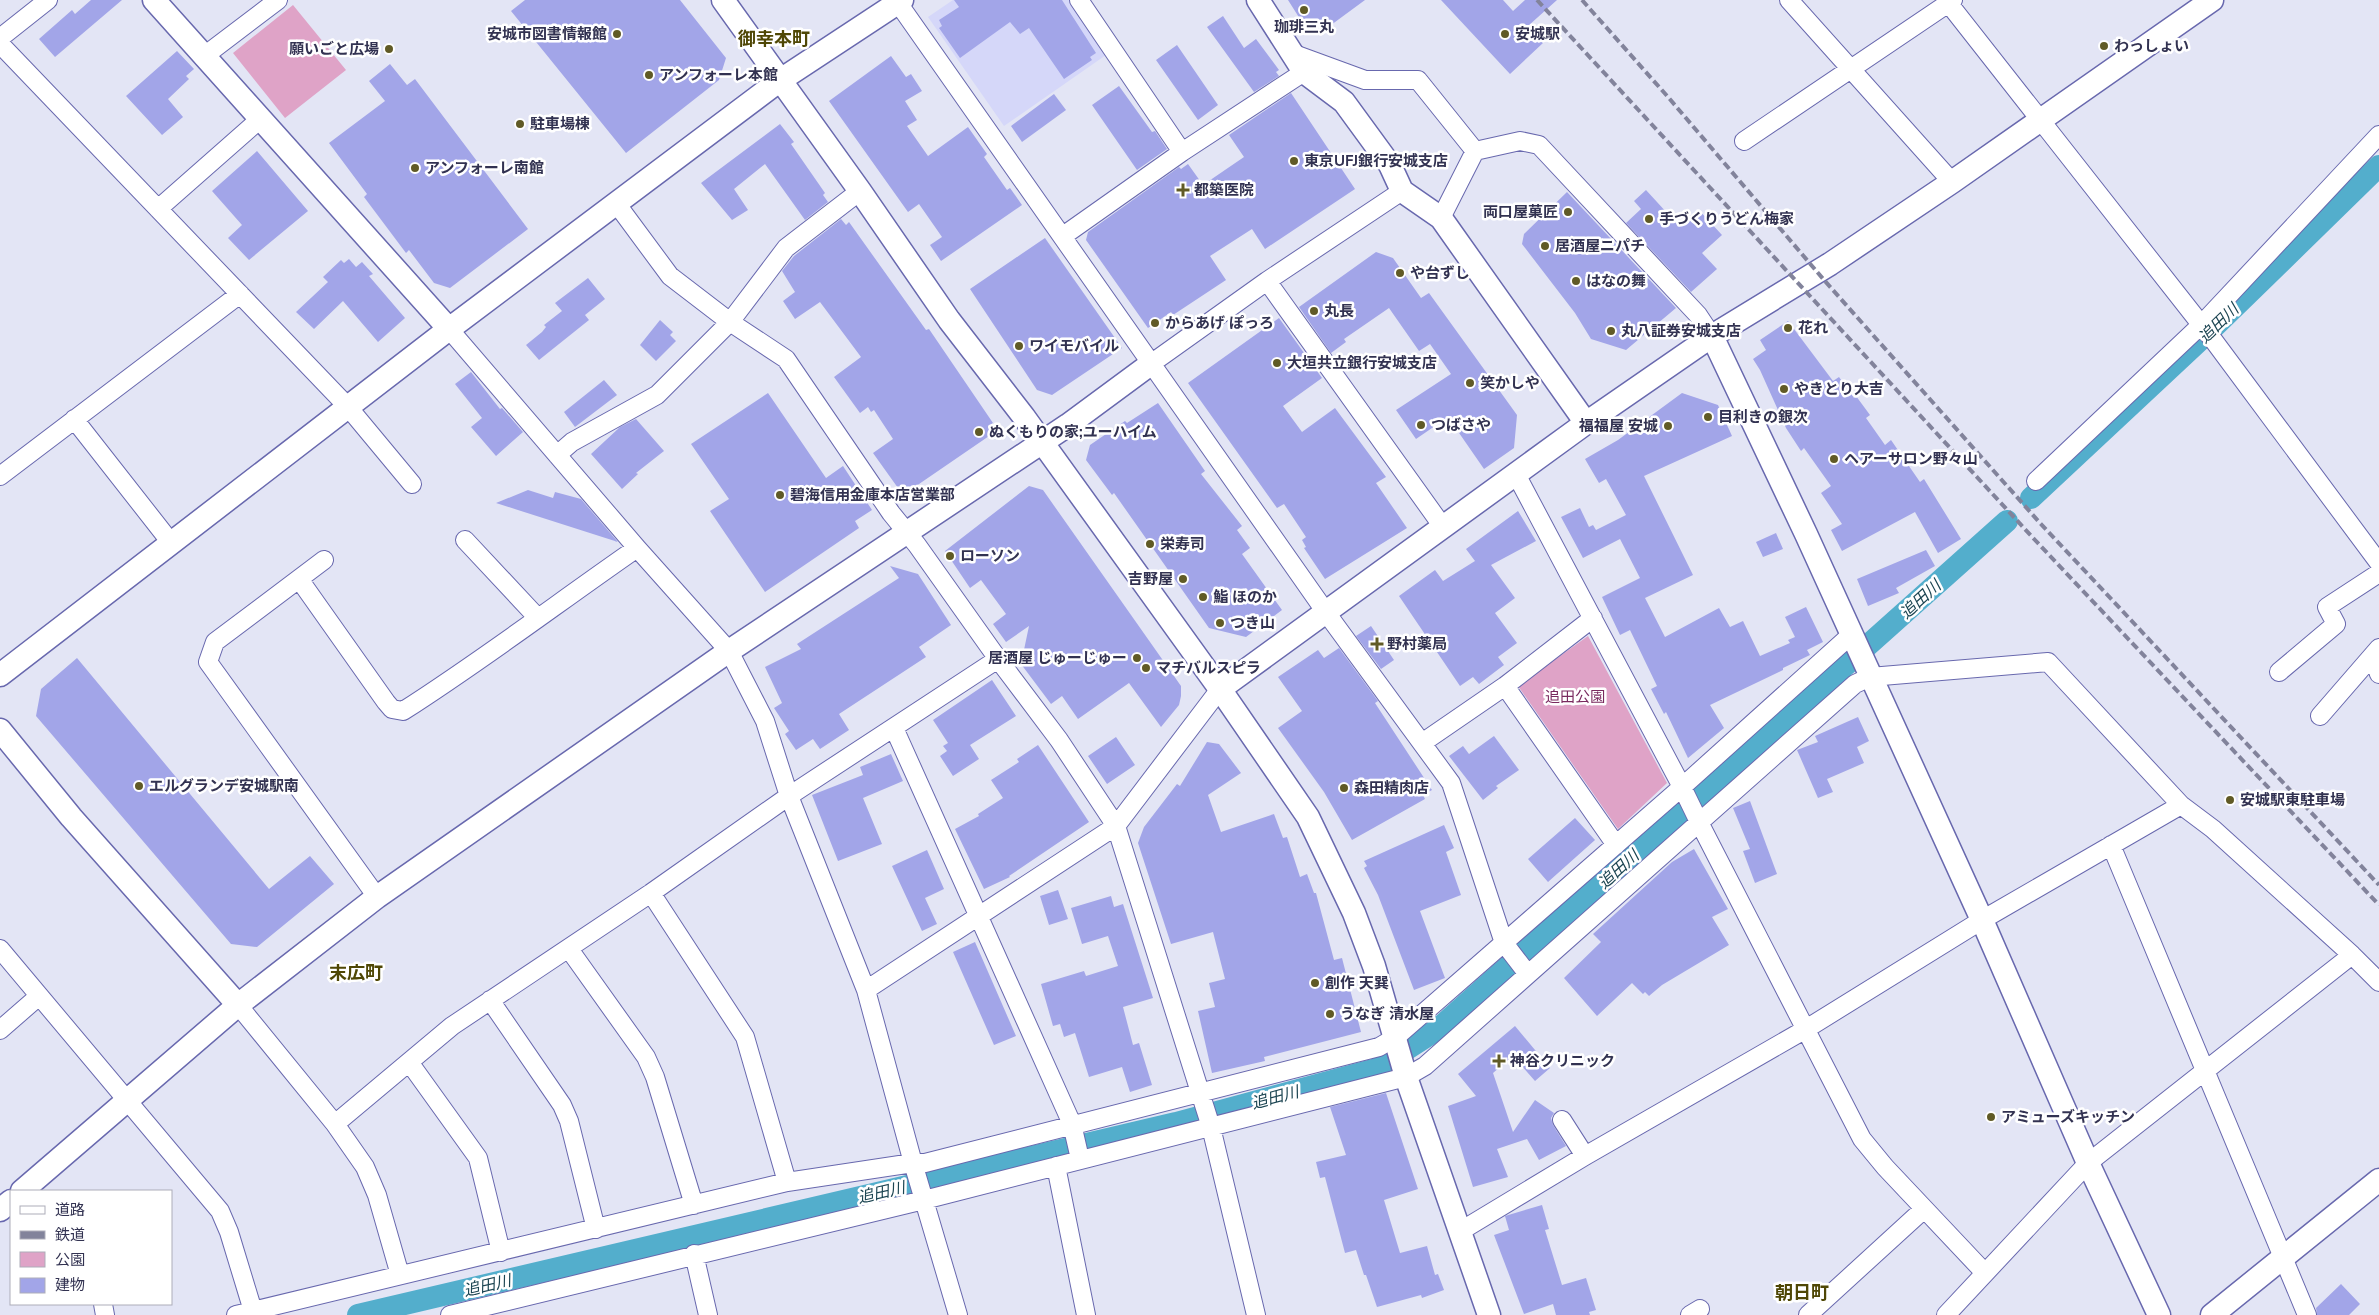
<svg xmlns="http://www.w3.org/2000/svg" width="2379" height="1315" font-family="'Nunito Sans','Noto Sans JP',sans-serif">
<rect width="100%" height="100%" fill="#e3e5f5"/>
<path fill="#d5d7f9" d="M 953,0 L 1069,0 L 1106,55 L 1004,126 L 928,17 Z"/>
<path fill="#dfa3c7" d="M 293,5 L 346,70 L 285,118 L 233,53 Z
M 1588,636 L 1667,783 L 1618,829 L 1518,686 Z"/>
<g fill="none" stroke-linecap="round" stroke-linejoin="round">
<path stroke="#53aecc" stroke-width="22" d="M 2031,498 L 2213,328 L 2379,166
M 358,1315 L 1176,1123 L 1376,1069 L 1438,1029 L 2007,521"/>
</g>
<path fill="#a2a5e8" d="M 91,0 L 122,0 L 55,57 L 39,39 L 72,10 L 75,14 Z
M 525,0 L 680,0 L 726,58 L 719,80 L 626,153 L 511,11 Z
M 954,0 L 1062,0 L 1096,53 L 1090,57 L 1092,60 L 1064,79 L 1029,28 L 1020,34 L 1010,22 L 960,58 L 939,28 L 942,26 L 939,20 L 959,7 Z
M 1288,0 L 1365,0 L 1331,25 L 1326,18 L 1307,30 Z
M 1441,0 L 1503,0 L 1513,11 L 1525,0 L 1557,0 L 1528,26 L 1543,43 L 1510,74 Z
M 1223,16 L 1244,48 L 1256,39 L 1279,70 L 1276,72 L 1279,76 L 1254,92 L 1207,27 Z
M 1177,45 L 1218,105 L 1198,120 L 1156,60 Z
M 177,51 L 194,69 L 186,76 L 189,79 L 168,99 L 183,117 L 162,135 L 126,96 Z
M 891,56 L 906,77 L 911,74 L 922,91 L 905,101 L 917,120 L 907,126 L 928,156 L 968,127 L 987,154 L 984,157 L 1007,190 L 1010,188 L 1022,205 L 941,261 L 930,245 L 942,237 L 919,204 L 908,212 L 829,101 Z
M 390,64 L 407,85 L 415,79 L 528,229 L 450,288 L 434,283 L 409,250 L 406,253 L 364,197 L 367,194 L 329,143 L 385,101 L 369,81 Z
M 1119,86 L 1152,132 L 1155,131 L 1167,149 L 1137,170 L 1092,105 Z
M 1291,93 L 1355,189 L 1265,249 L 1252,229 L 1210,256 L 1226,280 L 1173,315 L 1171,312 L 1148,328 L 1086,240 L 1088,232 L 1179,167 L 1181,169 L 1188,164 L 1203,185 L 1244,157 L 1229,135 Z
M 1054,94 L 1066,110 L 1022,142 L 1011,126 Z
M 780,124 L 794,142 L 791,144 L 825,193 L 823,195 L 828,202 L 805,220 L 765,164 L 734,189 L 748,210 L 732,220 L 701,183 Z
M 257,151 L 308,211 L 249,260 L 228,238 L 242,225 L 212,191 Z
M 1646,190 L 1679,226 L 1698,209 L 1722,235 L 1702,253 L 1717,269 L 1691,292 L 1626,223 L 1641,209 L 1634,201 Z
M 1567,192 L 1676,308 L 1626,350 L 1591,339 L 1575,313 L 1522,244 L 1524,234 Z
M 841,219 L 846,225 L 849,222 L 926,330 L 929,329 L 993,423 L 988,427 L 992,434 L 903,495 L 873,453 L 893,439 L 874,410 L 871,412 L 868,407 L 860,413 L 834,377 L 861,357 L 820,302 L 795,319 L 783,301 L 795,292 L 782,271 L 794,256 Z
M 1045,238 L 1122,348 L 1052,395 L 1037,390 L 970,289 Z
M 1376,252 L 1393,258 L 1421,298 L 1429,293 L 1517,415 L 1514,448 L 1484,469 L 1448,417 L 1416,439 L 1396,410 L 1451,374 L 1430,344 L 1419,351 L 1389,308 L 1344,339 L 1346,342 L 1331,353 L 1299,307 Z
M 349,259 L 356,267 L 362,262 L 373,274 L 369,276 L 405,318 L 378,342 L 343,301 L 314,329 L 296,312 L 328,282 L 323,277 L 341,260 L 344,263 Z
M 588,278 L 605,299 L 585,315 L 589,320 L 539,360 L 526,345 L 542,332 L 546,327 L 544,325 L 562,311 L 555,303 Z
M 1279,318 L 1322,378 L 1283,406 L 1302,432 L 1335,408 L 1386,477 L 1376,483 L 1407,528 L 1325,579 L 1304,548 L 1306,547 L 1302,540 L 1306,537 L 1284,504 L 1277,508 L 1188,383 Z
M 660,320 L 673,332 L 670,335 L 676,341 L 656,361 L 640,345 Z
M 1788,321 L 1833,381 L 1839,377 L 1854,398 L 1856,396 L 1870,415 L 1866,418 L 1885,445 L 1891,440 L 1920,482 L 1924,479 L 1961,539 L 1938,553 L 1915,512 L 1842,551 L 1831,530 L 1842,524 L 1821,493 L 1831,486 L 1804,448 L 1801,451 L 1786,428 L 1760,370 L 1753,359 L 1766,350 L 1760,340 Z
M 471,372 L 500,409 L 502,408 L 523,432 L 496,456 L 471,427 L 482,418 L 455,384 Z
M 604,380 L 617,395 L 575,427 L 564,412 Z
M 768,393 L 826,478 L 843,466 L 872,510 L 855,521 L 859,528 L 765,592 L 710,511 L 729,499 L 691,444 Z
M 1682,393 L 1718,405 L 1732,436 L 1644,476 L 1693,575 L 1645,598 L 1665,637 L 1719,608 L 1730,627 L 1743,621 L 1760,656 L 1790,643 L 1788,640 L 1795,637 L 1785,617 L 1806,607 L 1823,642 L 1807,650 L 1810,655 L 1783,668 L 1783,670 L 1710,705 L 1724,728 L 1688,758 L 1666,712 L 1664,714 L 1651,689 L 1657,686 L 1630,630 L 1620,635 L 1602,597 L 1640,578 L 1620,539 L 1583,558 L 1561,517 L 1580,508 L 1589,527 L 1593,525 L 1596,530 L 1626,515 L 1606,479 L 1599,483 L 1585,459 L 1618,440 Z
M 1158,403 L 1205,471 L 1201,474 L 1242,526 L 1237,530 L 1250,548 L 1242,554 L 1282,610 L 1246,637 L 1209,628 L 1114,493 L 1112,495 L 1086,460 L 1090,445 L 1125,421 L 1127,423 Z
M 636,419 L 664,451 L 636,473 L 638,474 L 622,489 L 591,454 L 620,427 Z
M 1029,486 L 1043,490 L 1181,686 L 1181,696 L 1179,705 L 1161,727 L 1129,683 L 1078,719 L 1062,696 L 1051,704 L 1021,664 L 1029,626 L 1006,642 L 993,624 L 1006,614 L 981,580 L 970,588 L 945,551 Z
M 528,490 L 553,498 L 555,492 L 581,499 L 618,542 L 496,503 Z
M 1518,511 L 1536,541 L 1491,565 L 1515,598 L 1495,613 L 1517,643 L 1498,657 L 1504,665 L 1479,684 L 1473,677 L 1460,686 L 1399,596 L 1435,570 L 1443,581 L 1475,561 L 1466,549 Z
M 1776,533 L 1783,549 L 1763,557 L 1756,542 Z
M 1926,550 L 1935,566 L 1896,588 L 1899,593 L 1868,606 L 1857,579 Z
M 890,566 L 918,574 L 951,625 L 919,647 L 926,657 L 839,714 L 849,730 L 820,749 L 813,739 L 796,750 L 785,734 L 789,731 L 774,708 L 782,703 L 765,667 L 801,649 L 797,644 L 899,578 Z
M 1371,626 L 1394,660 L 1381,669 L 1356,636 Z
M 1339,648 L 1378,701 L 1375,703 L 1432,790 L 1423,795 L 1425,799 L 1352,840 L 1324,792 L 1278,728 L 1302,711 L 1278,677 L 1318,650 L 1324,658 Z
M 77,658 L 269,889 L 310,856 L 334,884 L 257,947 L 231,944 L 36,716 L 41,689 Z
M 992,680 L 1016,716 L 970,745 L 979,759 L 953,776 L 940,756 L 947,751 L 943,746 L 948,743 L 933,720 Z
M 1858,717 L 1869,741 L 1857,747 L 1864,763 L 1827,779 L 1833,792 L 1818,798 L 1797,750 L 1818,742 L 1815,736 Z
M 1494,736 L 1519,770 L 1496,786 L 1498,788 L 1483,800 L 1449,756 L 1463,746 L 1469,754 Z
M 1116,737 L 1135,765 L 1107,784 L 1088,756 Z
M 1207,742 L 1219,744 L 1241,773 L 1208,795 L 1221,832 L 1274,814 L 1283,838 L 1287,837 L 1300,877 L 1307,874 L 1314,893 L 1316,893 L 1334,960 L 1342,958 L 1361,1032 L 1264,1057 L 1265,1061 L 1212,1073 L 1198,1011 L 1215,1007 L 1209,983 L 1225,979 L 1213,932 L 1171,944 L 1138,843 L 1144,827 L 1177,784 L 1180,786 Z
M 1038,745 L 1089,822 L 1009,876 L 1010,877 L 984,889 L 955,829 L 979,816 L 978,814 L 1003,798 L 991,780 L 1019,762 L 1017,759 Z
M 891,754 L 903,781 L 863,798 L 882,844 L 838,861 L 812,795 L 863,775 L 860,767 Z
M 1750,801 L 1777,874 L 1755,883 L 1743,851 L 1750,849 L 1733,808 Z
M 1575,818 L 1595,840 L 1548,882 L 1528,859 Z
M 1444,825 L 1454,848 L 1446,852 L 1461,895 L 1420,911 L 1445,978 L 1414,990 L 1378,895 L 1364,868 L 1367,866 L 1364,861 Z
M 1694,849 L 1728,909 L 1712,917 L 1729,945 L 1662,985 L 1649,996 L 1645,992 L 1643,994 L 1632,983 L 1597,1016 L 1564,978 L 1601,942 L 1593,934 L 1672,862 Z
M 927,850 L 944,889 L 925,898 L 937,924 L 922,931 L 892,866 Z
M 1058,890 L 1068,919 L 1049,925 L 1040,896 Z
M 1111,896 L 1114,907 L 1123,904 L 1153,998 L 1123,1007 L 1133,1045 L 1139,1043 L 1152,1085 L 1130,1092 L 1122,1067 L 1089,1077 L 1075,1033 L 1064,1037 L 1060,1024 L 1053,1026 L 1041,984 L 1084,971 L 1086,976 L 1118,966 L 1108,936 L 1082,944 L 1071,908 Z
M 975,942 L 1016,1036 L 994,1045 L 953,952 Z
M 1515,1026 L 1550,1068 L 1535,1081 L 1513,1056 L 1493,1073 L 1513,1132 L 1535,1100 L 1554,1113 L 1551,1118 L 1553,1125 L 1566,1146 L 1539,1160 L 1527,1139 L 1497,1149 L 1508,1177 L 1473,1187 L 1448,1106 L 1476,1096 L 1458,1074 Z
M 1386,1093 L 1418,1189 L 1384,1200 L 1400,1253 L 1427,1246 L 1435,1275 L 1438,1274 L 1444,1290 L 1422,1298 L 1421,1295 L 1377,1307 L 1366,1275 L 1364,1275 L 1356,1250 L 1345,1253 L 1325,1177 L 1320,1178 L 1316,1162 L 1346,1155 L 1330,1107 Z
M 1542,1205 L 1549,1229 L 1545,1230 L 1562,1285 L 1586,1278 L 1596,1310 L 1589,1312 L 1590,1315 L 1556,1315 L 1553,1304 L 1524,1314 L 1494,1235 L 1509,1230 L 1505,1216 Z
M 2341,1284 L 2360,1304 L 2349,1315 L 2317,1315 L 2316,1308 Z"/>
<g fill="none" stroke-linecap="round" stroke-linejoin="round">
<g stroke="#6868ae" stroke-width="20">
<path id="minor" d="M 896,0 L 1325,611 L 1451,783 L 1504,943 L 1527,973
M 1079,0 L 1182,152
M 1789,0 L 1952,182
M 1946,0 L 2214,341 L 2379,563
M 0,38 L 48,0
M 0,44 L 348,407 L 412,484
M 1294,54 L 1365,80 L 1418,80 L 1475,151 L 1441,218
M 203,57 L 278,0
M 1744,141 L 1953,0
M 1475,151 L 1520,141 L 1539,145 L 1698,315 L 1712,336
M 616,203 L 670,276 L 730,322 L 786,359 L 891,513 L 917,545 L 998,659 L 1059,740 L 1116,826 L 1211,1127 L 1256,1315
M 158,209 L 259,120
M 1063,236 L 1182,152 L 1304,72
M 1267,281 L 1443,527
M 449,329 L 637,548 L 729,651 L 765,721 L 789,796 L 866,990 L 913,1163 L 958,1315
M 1152,363 L 1267,281 L 1402,191
M 74,419 L 172,544
M 557,455 L 572,442 L 657,395 L 730,322 L 786,248 L 860,191
M 0,476 L 240,294
M 1517,476 L 1682,787 L 1699,822 L 1862,1139 L 1885,1167 L 1985,1273
M 2036,481 L 2201,325 L 2379,135
M 465,540 L 537,617
M 324,560 L 215,642 L 208,662 L 377,897
M 299,579 L 386,702 L 392,709 L 403,711 C 483,660 559,602 637,548
M 2373,655 L 2379,674
M 2279,672 L 2336,624 L 2327,607 L 2379,573
M 1505,686 L 1616,845
M 2320,716 L 2379,648
M 894,728 L 1072,1124 L 1080,1159
M 1422,743 L 1505,686 L 1593,618
M 2111,845 L 2307,1315
M 0,949 L 220,1211 L 229,1232 L 253,1311
M 569,949 L 646,1057 L 655,1077 L 694,1205
M 866,990 L 1116,826 L 1220,689
M 490,1000 L 562,1105 L 569,1121 L 596,1229
M 238,1005 L 335,1124 L 365,1167 L 377,1195 L 400,1275
M 0,1030 L 39,996
M 409,1062 L 478,1158 L 501,1252
M 1562,1120 L 1585,1156
M 335,1124 L 452,1026 L 651,893
M 1056,1166 L 1086,1315
M 787,1182 L 745,1037 L 651,893 L 789,796 L 998,659
M 1459,1232 L 1585,1156 L 1806,1029 L 1982,920 L 2181,805
M 694,1254 L 708,1315
M 103,1304 L 105,1315
M 236,1315 L 787,1182 L 913,1163 L 925,1163 L 1379,1047 L 1396,1037 L 1682,787 L 1852,634
M 450,1315 L 924,1200 L 1406,1077 L 1425,1066 L 1855,684 L 1870,677 L 2048,662 L 2181,805 L 2213,829 L 2352,955 L 2379,982
M 1690,1315 L 1700,1309
M 1808,1315 L 1924,1209
M 1946,1315 L 2088,1163 L 2352,955"/>
</g>
<g stroke="#6868ae" stroke-width="25">
<path id="tertiary" d="M 154,0 L 449,329
M 723,0 L 860,191 L 949,320 L 1024,417 L 1220,689 L 1308,817 L 1354,913 L 1374,966 L 1406,1077 L 1489,1315
M 1258,0 L 1304,72 L 1344,102 L 1390,165 L 1402,191 L 1441,218 L 1586,423
M 1712,336 L 1806,534 L 1982,920 L 2088,1163 L 2159,1315
M 0,675 L 449,329 L 779,81 L 902,0
M 1220,689 L 1586,423 L 1712,336 L 1830,264 L 1952,182 L 2212,0
M 0,730 L 71,817 L 238,1005
M 22,1191 L 238,1005 L 377,897 L 729,651 L 1068,425 L 1152,363
M 0,1210 L 11,1201
M 2212,1315 L 2379,1180"/>
</g>
<use href="#minor" stroke="#fff" stroke-width="18"/>
<use href="#tertiary" stroke="#fff" stroke-width="22"/>
<path stroke="#82839b" stroke-width="4" stroke-dasharray="8 4" stroke-linecap="butt" d="M 1537,0 L 2035,540 L 2379,905
M 1582,0 L 1668,97 L 1824,280 L 2040,523 L 2379,885"/>
</g>
<g fill="#605a26" stroke="#fff" stroke-width="2">
<circle cx="1304" cy="10" r="5"/>
<circle cx="617" cy="34" r="5"/>
<circle cx="1505" cy="34" r="5"/>
<circle cx="2104" cy="46" r="5"/>
<circle cx="389" cy="49" r="5"/>
<circle cx="649" cy="75" r="5"/>
<circle cx="520" cy="124" r="5"/>
<circle cx="1294" cy="161" r="5"/>
<circle cx="415" cy="168" r="5"/>
<path d="M1180.5 182.5h5v5h5v5h-5v5h-5v-5h-5v-5h5z"/>
<circle cx="1568" cy="212" r="5"/>
<circle cx="1649" cy="219" r="5"/>
<circle cx="1545" cy="246" r="5"/>
<circle cx="1400" cy="273" r="5"/>
<circle cx="1576" cy="281" r="5"/>
<circle cx="1314" cy="311" r="5"/>
<circle cx="1155" cy="323" r="5"/>
<circle cx="1788" cy="328" r="5"/>
<circle cx="1611" cy="331" r="5"/>
<circle cx="1019" cy="346" r="5"/>
<circle cx="1277" cy="363" r="5"/>
<circle cx="1470" cy="383" r="5"/>
<circle cx="1784" cy="389" r="5"/>
<circle cx="1708" cy="417" r="5"/>
<circle cx="1421" cy="425" r="5"/>
<circle cx="1668" cy="426" r="5"/>
<circle cx="979" cy="432" r="5"/>
<circle cx="1834" cy="459" r="5"/>
<circle cx="780" cy="495" r="5"/>
<circle cx="1150" cy="544" r="5"/>
<circle cx="950" cy="556" r="5"/>
<circle cx="1183" cy="579" r="5"/>
<circle cx="1203" cy="597" r="5"/>
<circle cx="1220" cy="623" r="5"/>
<path d="M1374.5 636.5h5v5h5v5h-5v5h-5v-5h-5v-5h5z"/>
<circle cx="1137" cy="658" r="5"/>
<circle cx="1146" cy="668" r="5"/>
<circle cx="139" cy="786" r="5"/>
<circle cx="1344" cy="788" r="5"/>
<circle cx="2230" cy="800" r="5"/>
<circle cx="1315" cy="983" r="5"/>
<circle cx="1330" cy="1014" r="5"/>
<path d="M1496.5 1053.5h5v5h5v5h-5v5h-5v-5h-5v-5h5z"/>
<circle cx="1991" cy="1117" r="5"/>
</g>
<g text-anchor="middle" stroke-width="5" stroke-linejoin="round" paint-order="stroke">
<g font-size="15" font-weight="bold" fill="#323251" stroke="#fff" text-anchor="start">
<text x="1304" y="32" text-anchor="middle">珈琲三丸</text>
<text x="607" y="39" text-anchor="end">安城市図書情報館</text>
<text x="1515" y="39">安城駅</text>
<text x="2114" y="51">わっしょい</text>
<text x="379" y="54" text-anchor="end">願いごと広場</text>
<text x="659" y="80">アンフォーレ本館</text>
<text x="530" y="129">駐車場棟</text>
<text x="1304" y="166">東京UFJ銀行安城支店</text>
<text x="425" y="173">アンフォーレ南館</text>
<text x="1194" y="195">都築医院</text>
<text x="1558" y="217" text-anchor="end">両口屋菓匠</text>
<text x="1659" y="224">手づくりうどん梅家</text>
<text x="1555" y="251">居酒屋ニパチ</text>
<text x="1410" y="278">や台ずし</text>
<text x="1586" y="286">はなの舞</text>
<text x="1324" y="316">丸長</text>
<text x="1165" y="328">からあげ ぽっろ</text>
<text x="1798" y="333">花れ</text>
<text x="1621" y="336">丸八証券安城支店</text>
<text x="1029" y="351">ワイモバイル</text>
<text x="1287" y="368">大垣共立銀行安城支店</text>
<text x="1480" y="388">笑かしや</text>
<text x="1794" y="394">やきとり大吉</text>
<text x="1718" y="422">目利きの銀次</text>
<text x="1431" y="430">つばさや</text>
<text x="1658" y="431" text-anchor="end">福福屋 安城</text>
<text x="989" y="437">ぬくもりの家;ユーハイム</text>
<text x="1844" y="464">ヘアーサロン野々山</text>
<text x="790" y="500">碧海信用金庫本店営業部</text>
<text x="1160" y="549">栄寿司</text>
<text x="960" y="561">ローソン</text>
<text x="1173" y="584" text-anchor="end">吉野屋</text>
<text x="1213" y="602">鮨 ほのか</text>
<text x="1230" y="628">つき山</text>
<text x="1387" y="649">野村薬局</text>
<text x="1127" y="663" text-anchor="end">居酒屋 じゅーじゅー</text>
<text x="1156" y="673">マチバルスピラ</text>
<text x="149" y="791">エルグランデ安城駅南</text>
<text x="1354" y="793">森田精肉店</text>
<text x="2240" y="805">安城駅東駐車場</text>
<text x="1325" y="988">創作 天巽</text>
<text x="1340" y="1019">うなぎ 清水屋</text>
<text x="1510" y="1066">神谷クリニック</text>
<text x="2001" y="1122">アミューズキッチン</text>
</g>
<g font-size="15" fill="#792a5f" stroke="#fff">
<text x="1575" y="702">追田公園</text>
</g>
<g font-size="16" font-style="italic" fill="#1c4552" stroke="#fff">
<text transform="translate(2218 323) rotate(-44)" y="6">追田川</text>
<text transform="translate(1920 599) rotate(-42)" y="6">追田川</text>
<text transform="translate(1618 869) rotate(-42)" y="6">追田川</text>
<text transform="translate(1275 1097) rotate(-15)" y="6">追田川</text>
<text transform="translate(881 1192) rotate(-13)" y="6">追田川</text>
<text transform="translate(487 1285) rotate(-13)" y="6">追田川</text>
</g>
<g font-size="18" font-weight="bold" fill="#4f4705" stroke="#fff">
<text x="774" y="45">御幸本町</text>
<text x="356" y="979">末広町</text>
<text x="1802" y="1299">朝日町</text>
</g>
</g>
<rect x="10" y="1190" width="162" height="115" fill="#ffffff" stroke="#adadb9"/>
<rect x="20" y="1206" width="25" height="8" fill="#ffffff" stroke="#adadb9"/>
<text x="55" y="1215" font-size="15" fill="#323251">道路</text>
<rect x="20" y="1231" width="25" height="8" fill="#82839b" stroke="#adadb9"/>
<text x="55" y="1240" font-size="15" fill="#323251">鉄道</text>
<rect x="20" y="1252" width="25" height="15" fill="#dfa3c7" stroke="#adadb9"/>
<text x="55" y="1265" font-size="15" fill="#323251">公園</text>
<rect x="20" y="1278" width="25" height="15" fill="#a2a5e8" stroke="#adadb9"/>
<text x="55" y="1290" font-size="15" fill="#323251">建物</text>
</svg>
